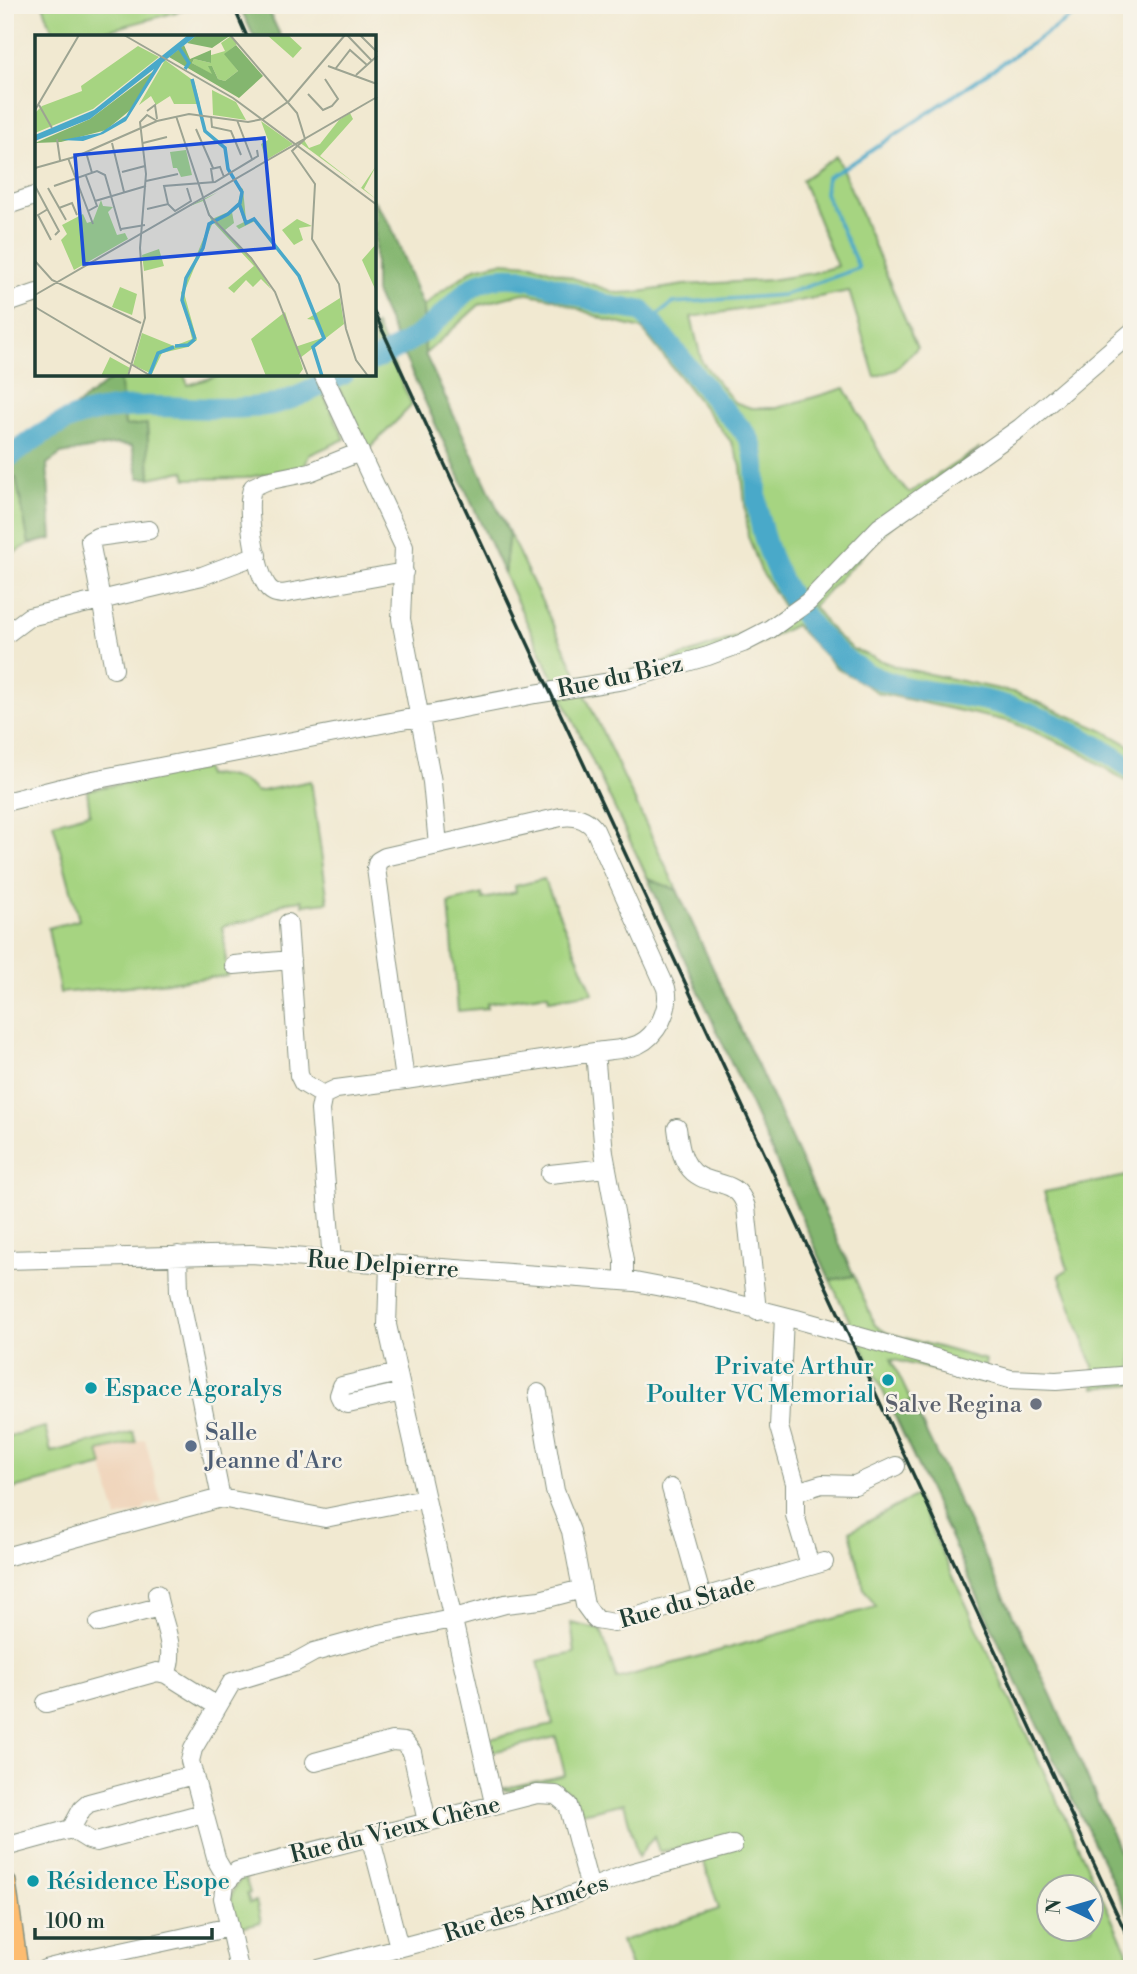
<svg xmlns="http://www.w3.org/2000/svg" width="1137" height="1974" font-family="'Libre Bodoni',serif">
<rect width="100%" height="100%" fill="#f7f3e8"/>
<filter id="ink" filterUnits="userSpaceOnUse"><feTurbulence type="fractalNoise" baseFrequency=".0143" numOctaves="2"/><feDisplacementMap in="SourceGraphic" scale="14" xChannelSelector="R" yChannelSelector="G"/><feConvolveMatrix kernelMatrix="1 2 1 2 8 2 1 2 1" color-interpolation-filters="sRGB"/></filter>
<filter id="wash" filterUnits="userSpaceOnUse"><feTurbulence type="fractalNoise" baseFrequency=".00686" numOctaves="4" result="noise"/><feDisplacementMap in="SourceGraphic" scale="28" xChannelSelector="R" yChannelSelector="G"/><feGaussianBlur stdDeviation="1.57" result="paint"/><feColorMatrix in="noise" values="0 0 0 0 0 0 0 0 0 0 0 0 0 0 0 0 0 1.4 0 .05"/><feComposite in="paint" operator="in"/></filter>
<g filter="url(#wash)">
<rect width="100%" height="100%" fill="#f1e9d1"/>
<path fill="#f0d5bc" d="M 145,1439 L 161,1502 L 144,1506 L 145,1510 L 117,1518 L 99,1452 Z"/>
<path fill="#a6d481" stroke="#62885a" stroke-width="2" fill-rule="evenodd" d="M 43,5 L 203,5 L 83,37 L 55,37 Z
M 837,156 L 917,348 L 895,370 L 875,377 L 849,291 L 799,301 L 691,317 L 702,362 L 734,402 L 751,408 L 777,408 L 845,388 L 890,472 L 909,493 L 980,448 L 895,522 L 813,606 L 833,632 L 852,649 L 897,667 L 1017,693 L 1104,731 L 1132,747 L 1132,785 L 1075,749 L 1011,722 L 879,693 L 836,667 L 795,625 L 750,648 L 663,678 L 585,695 L 677,890 L 648,879 L 504,574 L 509,533 L 580,681 L 660,664 L 764,627 L 785,609 L 761,571 L 748,536 L 741,466 L 732,443 L 642,329 L 606,320 L 552,298 L 523,293 L 479,305 L 425,354 L 423,307 L 439,293 L 475,268 L 501,262 L 532,264 L 617,293 L 639,292 L 684,285 L 770,280 L 813,273 L 837,266 L 802,180 Z
M 375,324 L 412,405 L 369,449 L 332,375 L 374,374 Z
M 119,375 L 184,375 L 188,385 L 220,375 L 314,375 L 345,439 L 309,455 L 305,466 L 245,478 L 186,479 L 184,471 L 150,478 L 147,425 L 125,426 Z
M 16,478 L 29,544 L 5,558 L 5,480 Z
M 205,768 L 206,776 C 226,773 243,778 257,792 L 311,781 L 328,902 L 303,905 L 302,900 L 286,902 L 253,920 L 223,926 L 227,976 L 60,993 L 48,928 L 79,920 L 53,823 L 90,813 L 87,790 Z
M 544,879 L 593,993 L 549,1000 L 548,994 L 487,1003 L 487,1008 L 458,1011 L 449,903 L 482,894 L 483,899 L 516,892 L 515,886 Z
M 1132,1175 L 1132,1384 L 1094,1388 L 1094,1369 L 1059,1275 L 1068,1269 L 1044,1192 Z
M 854,1276 L 875,1325 L 887,1333 L 986,1360 L 981,1382 L 891,1359 L 911,1401 L 892,1410 L 830,1280 Z
M 45,1427 L 51,1452 L 133,1432 L 136,1442 L 99,1451 L 103,1466 L 5,1491 L 5,1437 Z
M 916,1496 L 1132,1962 L 1132,1969 L 632,1969 L 621,1941 L 719,1909 L 698,1844 L 659,1852 L 654,1836 L 638,1857 L 624,1803 L 582,1813 C 561,1762 531,1799 501,1789 L 565,1775 L 556,1737 L 492,1752 L 489,1739 L 553,1725 L 538,1661 L 575,1653 L 571,1623 L 601,1630 L 617,1679 L 876,1607 L 864,1589 L 850,1531 ZM 1050,1886 L 1092,1886 L 1092,1928 L 1050,1928 Z
M 245,1877 L 250,1893 L 247,1894 L 250,1903 L 256,1901 L 261,1922 L 237,1928 C 233,1907 223,1892 245,1877 Z"/>
<path fill="#84b66f" stroke="#527a52" stroke-width="2" d="M 239,5 L 266,5 L 281,37 L 254,37 Z
M 375,202 L 391,226 L 423,307 L 425,354 L 509,533 L 504,574 L 375,292 Z
M 116,375 L 119,375 L 125,426 L 147,424 L 150,478 L 139,478 L 132,446 L 116,444 L 61,454 L 47,464 L 52,539 L 29,544 L 16,478 L 5,480 L 5,455 L 67,413 Z
M 648,879 L 677,890 L 854,1276 L 830,1280 Z
M 911,1401 L 1052,1697 L 1132,1880 L 1132,1922 L 1029,1708 L 892,1410 Z"/>
<g fill="none" stroke-linecap="round" stroke-linejoin="round">
<path stroke="#4aa9c9" stroke-width="3.5" d="M 650,321 L 673,303 L 783,295 L 859,268 L 825,193 L 827,177 L 859,159 L 1089,5"/>
<path stroke="#4aa9c9" stroke-width="21" d="M 374,360 C 397,349 420,336 438,319 C 449,310 459,298 470,289 C 510,259 569,295 610,306 C 620,308 631,309 642,311 C 667,341 691,371 716,401 C 725,412 744,429 750,441 C 759,461 754,489 758,510 C 767,570 809,638 861,670 C 897,692 944,691 984,700 C 1036,711 1088,738 1132,769
M 5,460 C 31,441 57,421 89,413 C 147,398 210,415 270,405 C 295,400 320,386 344,374"/>
</g>
</g>
<g filter="url(#ink)">
<g fill="none" stroke-linecap="round" stroke-linejoin="round">
<g stroke="#889382" stroke-width="20">
<path id="minor" d="M 5,206 L 37,195
M 5,304 L 37,293
M 323,374 L 404,547 L 401,619 L 432,782 L 438,845 L 385,857 L 378,861 L 376,868 L 405,1080 L 595,1052
M 360,452 L 310,472 L 266,481 L 253,487 C 244,505 256,570 267,586 C 271,592 275,593 282,594 L 404,572
M 5,635 L 29,617 L 202,576 L 257,555
M 114,669 L 90,541 L 97,537 L 149,530
M 5,802 L 93,780 L 535,694 L 624,680 L 708,656 L 743,643 L 770,629 L 808,602 L 880,527 L 1020,428 L 1132,332
M 438,845 L 561,817 C 575,815 587,818 595,830 L 666,988 C 669,1000 666,1010 661,1021 C 645,1051 626,1048 595,1052 L 604,1153 L 624,1260 L 624,1281
M 288,923 L 299,1075 L 303,1083 L 323,1095 L 320,1110 L 332,1261
M 234,965 L 291,960
M 323,1095 L 336,1089 L 405,1080
M 677,1128 C 679,1141 680,1155 688,1166 C 704,1190 737,1174 746,1207 L 757,1311
M 550,1174 L 606,1168
M 178,1255 L 179,1292 L 221,1498
M 5,1260 L 251,1254 L 635,1282 L 698,1294 L 796,1319 L 1010,1379 L 1056,1381 L 1132,1375
M 389,1265 L 387,1325 L 494,1803
M 784,1317 L 779,1427 L 795,1483 L 795,1515 L 810,1565
M 398,1373 L 342,1386 L 339,1395 L 342,1401 L 348,1404 L 402,1392
M 538,1393 L 555,1491 L 571,1531 L 585,1605 L 596,1620 L 614,1623 L 824,1562
M 671,1488 L 702,1598
M 796,1492 L 822,1484 L 855,1485 L 896,1466
M 5,1557 L 221,1498 L 325,1518 L 425,1498
M 157,1594 C 161,1620 178,1648 166,1674
M 99,1623 L 159,1607
M 46,1703 L 157,1672 L 166,1674 L 217,1706
M 315,1762 L 392,1741 L 404,1742 L 412,1752 L 427,1822
M 71,1829 L 89,1840 L 96,1842 L 203,1813
M 370,1836 L 399,1947
M 5,1847 L 71,1829 L 82,1809 L 89,1803 L 193,1775
M 228,1880 L 217,1861 L 190,1761 L 193,1749 L 232,1682 L 294,1663 L 314,1652 L 380,1634 L 451,1619 L 505,1604 L 540,1600 L 582,1589
M 45,1969 C 106,1953 168,1942 229,1927
M 239,1969 L 223,1898 L 225,1884 L 237,1871 L 537,1794 L 556,1795 L 568,1805 L 590,1888
M 319,1969 L 515,1917 L 630,1873 L 733,1845"/>
</g>
<g stroke="#889382" stroke-width="24">
<path id="major" d="M 5,1882 L 17,1969"/>
</g>
<use href="#minor" stroke="#fff" stroke-width="18"/>
<use href="#major" stroke="#fdbc70" stroke-width="21"/>
<path stroke="#1f3d34" stroke-width="3.5" d="M 233,5 L 247,37
M 374,312 L 1132,1946"/>
</g>
</g>
<g fill="#0f9aa8" stroke="#f7f3e8" stroke-width="2.5">
<circle cx="888" cy="1380" r="7"/>
<circle cx="91" cy="1388" r="7"/>
<circle cx="33" cy="1881" r="7"/>
</g>
<circle fill="#6b7280" stroke="#f7f3e8" stroke-width="2.5" cx="1036" cy="1404" r="7"/>
<circle fill="#5c6f8a" stroke="#f7f3e8" stroke-width="2.5" cx="191" cy="1446" r="7"/>
<g text-anchor="middle" stroke-width="5" stroke-linejoin="round" paint-order="stroke">
<g font-size="24" fill="#1f3d34" stroke="#f7f3e8">
<text transform="translate(620 676) rotate(-12)" y="8">Rue du Biez</text>
<text transform="translate(383 1264) rotate(4)" y="8">Rue Delpierre</text>
<text transform="translate(687 1601) rotate(-16)" y="8">Rue du Stade</text>
<text transform="translate(395 1829) rotate(-14)" y="8">Rue du Vieux Chêne</text>
<text transform="translate(526 1908) rotate(-18)" y="8">Rue des Armées</text>
</g>
<g font-size="24" fill="#0d838f" stroke="#f7f3e8" text-anchor="start">
<text x="874" y="1374" text-anchor="end">Private Arthur<tspan x="874" dy="28">Poulter VC Memorial</tspan></text>
<text x="105" y="1396">Espace Agoralys</text>
<text x="47" y="1889">Résidence Esope</text>
</g>
<g font-size="24" fill="#5b616d" stroke="#f7f3e8" text-anchor="end">
<text x="1022" y="1412">Salve Regina</text>
</g>
<g font-size="24" fill="#4e5e75" stroke="#f7f3e8" text-anchor="start">
<text x="205" y="1440">Salle<tspan x="205" dy="28">Jeanne d'Arc</tspan></text>
</g>
</g>
<g transform="translate(35 35)">
<rect width="341" height="341" fill="#f1e9d1"/>
<path d="M 232,0 L 253,0 L 267,13 L 258,23 ZM 196,1 L 202,9 L 190,19 L 203,36 L 190,46 L 183,44 L 177,31 L 179,41 L 157,28 L 159,24 L 176,28 L 173,21 L 190,16 L 186,8 ZM 103,11 L 124,22 L 58,74 L 0,98 L 0,78 L 7,71 L 47,56 L 46,51 ZM 130,25 L 159,46 L 165,69 L 139,69 L 135,61 L 121,70 L 116,61 L 104,70 ZM 177,55 L 201,67 L 211,85 L 178,80 ZM 315,78 L 318,84 L 285,121 L 326,153 L 341,131 L 329,154 L 341,164 L 264,107 L 269,105 L 274,113 L 285,109 L 304,85 ZM 226,86 L 258,109 L 231,125 L 226,109 L 233,105 ZM 151,115 L 157,140 L 146,142 L 142,133 L 138,133 L 135,117 ZM 199,147 L 208,154 L 211,185 L 222,185 L 204,194 L 201,191 L 209,187 L 204,172 L 197,177 L 199,188 L 190,195 L 217,223 L 236,254 L 226,244 L 218,252 L 211,245 L 199,258 L 193,253 L 219,231 L 178,187 L 149,258 L 162,305 L 153,312 L 127,318 L 117,339 L 98,330 L 107,298 L 139,311 L 157,304 L 146,258 L 176,185 L 168,166 L 150,173 L 183,157 L 169,165 L 177,184 L 193,177 L 203,168 L 206,156 ZM 66,165 L 68,171 L 78,172 L 73,177 L 82,200 L 90,198 L 93,204 L 39,235 L 26,205 L 32,199 L 27,190 L 48,179 L 52,188 L 58,186 ZM 262,184 L 277,191 L 264,193 L 268,205 L 259,210 L 247,195 ZM 341,209 L 341,256 L 327,225 ZM 124,214 L 129,231 L 109,236 L 107,220 ZM 85,252 L 102,259 L 97,280 L 77,272 ZM 305,263 L 309,289 L 265,323 L 260,312 L 287,303 L 279,285 L 272,284 ZM 250,277 L 268,334 L 263,341 L 231,341 L 216,304 ZM 75,322 L 95,333 L 92,341 L 66,341 Z" fill="#a6d481"/>
<path d="M 162,0 L 196,0 L 177,13 L 152,8 ZM 149,10 L 155,24 L 176,15 L 176,28 L 159,24 L 157,28 L 177,39 L 173,31 L 177,31 L 183,44 L 190,46 L 203,36 L 189,19 L 201,10 L 228,41 L 204,63 L 134,22 ZM 120,35 L 99,72 L 71,95 L 26,107 L 0,108 L 55,84 Z" fill="#84b66f"/>
<path d="M 153,0 L 162,0 L 127,28 L 91,86 L 68,99 L 48,106 L 26,105 L 65,98 L 91,81 L 119,34 L 55,84 L 0,106 L 0,100 L 59,75 Z" fill="#4aa9c9"/>
<path fill="none" stroke="#4aa9c9" stroke-width="3.5" d="M 143,11 L 154,28 L 150,34M 157,44 L 170,96 L 190,113 L 193,134 L 207,157 L 205,168 L 193,179 L 174,189 L 168,213 L 151,243 L 147,265 L 160,304M 204,168 L 211,188 L 219,184 L 264,241 L 289,303 L 278,312 L 287,341M 140,311 L 153,310 L 160,304M 114,341 L 123,318 L 139,312"/>
<path fill="none" stroke="#9da492" stroke-width="2" d="M 89,0 L 198,63 L 342,170M 195,0 L 262,78 L 270,104 L 257,116 L 280,149 L 277,204 L 304,249 L 311,294 L 321,325 L 333,341M 312,0 L 337,26M 325,0 L 342,17M 293,31 L 342,49M 301,33 L 315,15 L 332,30M 321,40 L 342,21M 273,59 L 288,75 L 297,71 L 303,64 L 290,44M 4,70 L 17,93M 0,75 L 44,0M 112,76 L 120,70 L 122,84M 141,81 L 174,180 L 216,223 L 240,257 L 273,341M 176,81 L 177,92 L 196,96 L 206,120M 202,85 L 217,124M 161,94 L 178,133M 22,104 L 25,125M 77,108 L 89,157M 108,108 L 132,102M 51,117 L 57,138M 40,122 L 122,86 L 154,79 L 213,87 L 228,84 L 254,66 L 310,0M 33,123 L 58,189M 0,133 L 43,121M 87,137 L 110,131M 51,141 L 62,171 L 53,176M 111,146 L 143,139M 178,147 L 176,134 L 185,132 L 189,142M 0,151 L 24,196 L 20,200M 19,151 L 62,136 L 70,140 L 86,196M 13,153 L 31,185M 60,166 L 111,151M 133,169 L 129,151 L 180,147 L 223,121 L 222,115M 24,173 L 37,168 L 42,180M 13,174 L 3,180 L 16,205M 112,174 L 133,169 L 140,176 L 156,166 L 152,153M 86,194 L 110,190M 0,226 L 17,245 L 106,288M 0,260 L 342,62M 0,272 L 116,341M 93,341 L 110,283 L 105,213 L 111,139 L 105,87 L 112,80 L 122,86"/>
<path fill="#1d4ed8" fill-opacity="0.15" stroke="#1d4ed8" stroke-width="3.5" d="M 229,103 L 239,213 L 49,229 L 40,120 Z"/>
<rect width="341" height="341" fill="none" stroke="#1f3d34" stroke-width="3.5"/>
</g>
<rect width="1137" height="1974" fill="none" stroke="#f7f3e8" stroke-width="28"/>
<g transform="translate(1070 1908) rotate(275)"><circle r="33" fill="#f7f3e8" stroke="#a1aaa0" stroke-width="2"/>
<path d="M0-5L12 26L0 18L-12 26Z" fill="#1f6fb2"/>
<text y="-10" font-size="19" font-weight="bold" text-anchor="middle" fill="#1f3d34">N</text>
</g>
<path d="M35 1928v10h177v-10" fill="none" stroke="#1f3d34" stroke-width="3.5"/>
<text x="46" y="1928" font-size="21" fill="#1f3d34" stroke="#f7f3e8" stroke-width="5" paint-order="stroke">100 m</text>
</svg>
